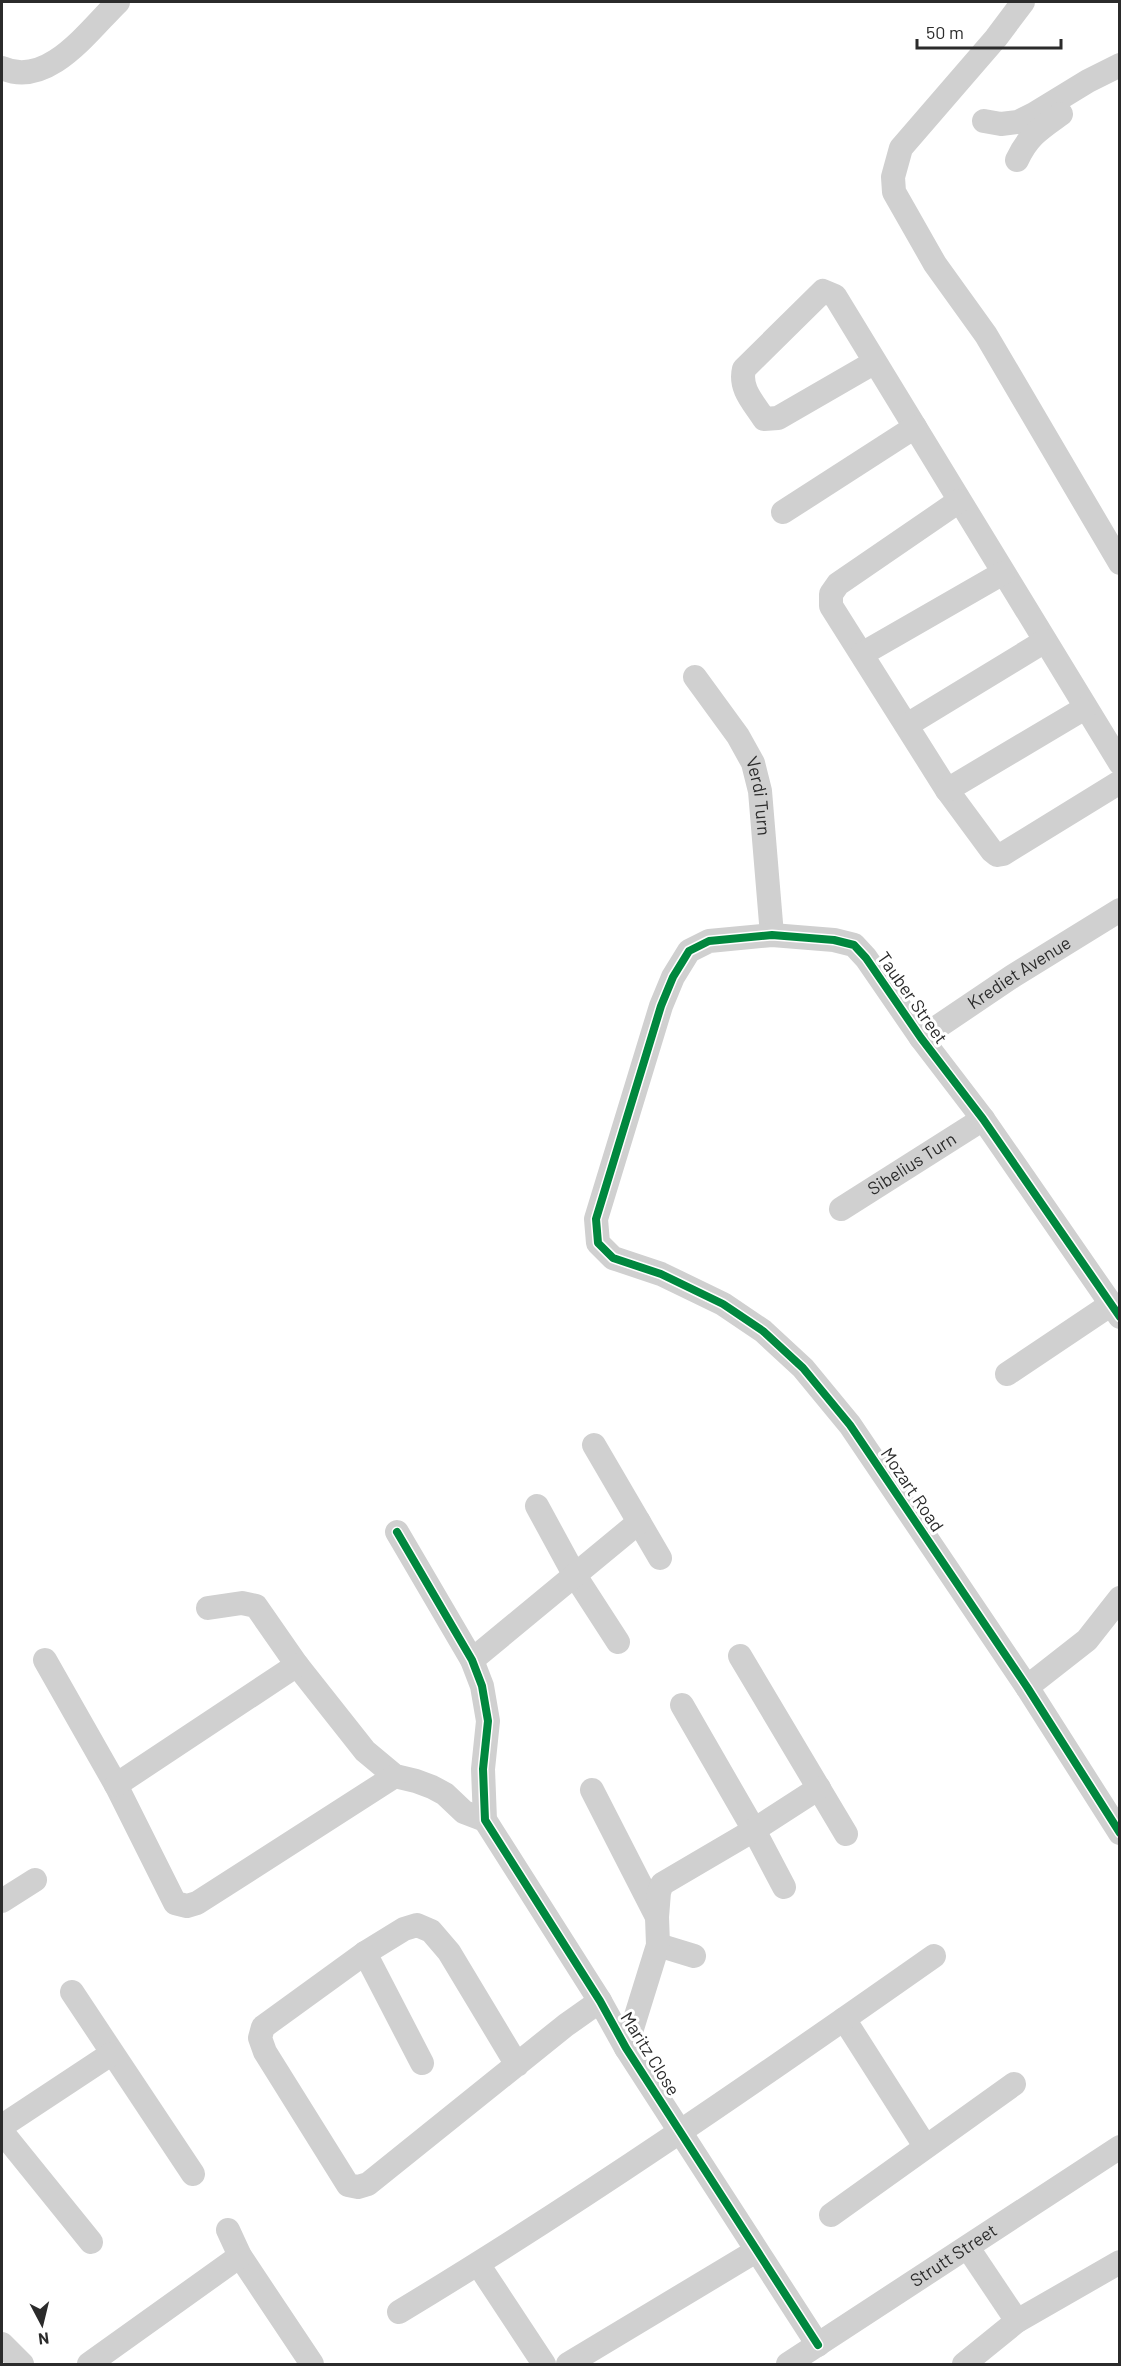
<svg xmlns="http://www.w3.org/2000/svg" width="1121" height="2366" font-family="Barlow,sans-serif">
<rect width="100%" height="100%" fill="#fff"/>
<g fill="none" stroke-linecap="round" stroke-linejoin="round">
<g stroke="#d0d0d0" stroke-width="24">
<path d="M 1023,2 L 996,38 L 901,148 L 893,177 L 894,192 L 935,264 L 986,335 L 1120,563"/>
<path d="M 2,68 C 48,89 89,30 118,2"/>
<path d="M 984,121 L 1001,124 L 1018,122 L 1034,114 L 1088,81 L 1120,65"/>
<path d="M 1017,160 C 1028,136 1040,129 1061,114"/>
<path d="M 875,362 L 778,418 L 764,419 C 754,403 739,389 744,369 L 823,291 L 835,296 L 1120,763"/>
<path d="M 959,501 L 838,584 L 831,594 L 831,606 L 947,790 L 992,851 L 997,855 L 1003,854 L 1120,782"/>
<path d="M 783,512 L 915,427"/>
<path d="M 862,654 L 1003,573"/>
<path id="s1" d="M 695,677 L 738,736 L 753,763 L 760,791 L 772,935"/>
<path d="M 907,725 L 1045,641"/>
<path d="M 947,790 L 1085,708"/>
<path id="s2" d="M 921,1038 L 1013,976 L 1120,910"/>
<path id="s3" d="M 841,1209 L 983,1119"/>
<path d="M 1120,1317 L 983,1119 L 921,1038 L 866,958 L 854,945 L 834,940 L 772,935 L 709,941 L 689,951 L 673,977 L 661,1006 L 596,1219 L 598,1243 L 613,1258 L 661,1274 L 723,1304 L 763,1331 L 803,1368 L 850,1425 L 1027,1687 L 1120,1833"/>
<path d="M 1007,1374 L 1110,1305"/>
<path d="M 594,1445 L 660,1558"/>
<path d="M 537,1506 L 574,1574 L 618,1642"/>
<path d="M 397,1532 L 472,1660 L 482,1686 L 488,1721 L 483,1769 L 485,1820 L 600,2001 L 626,2048 L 818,2345"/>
<path d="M 208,1608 L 242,1603 L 256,1606 L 297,1665 L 365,1751 L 395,1776 L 416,1781 L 432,1787 L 445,1794 L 464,1812 L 485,1820"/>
<path d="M 740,1656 L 846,1834"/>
<path d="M 45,1660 L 116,1785 L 175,1903 L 187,1906 L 197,1903 L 395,1776"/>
<path d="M 472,1660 L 639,1522"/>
<path d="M 1027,1687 L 1087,1640 L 1120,1598"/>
<path d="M 682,1705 L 754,1830 L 784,1887"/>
<path d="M 116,1785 L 297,1665"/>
<path d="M 592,1790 L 657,1917"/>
<path d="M 2,1901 L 35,1880"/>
<path d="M 658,1945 L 694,1956"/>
<path d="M 365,1953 L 422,2063"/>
<path d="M 72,1992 L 193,2174"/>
<path d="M 844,2019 L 925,2146"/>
<path d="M 626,2048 L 658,1945 L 657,1917 L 659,1892 L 662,1884 L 754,1830 L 819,1788"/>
<path d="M 517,2065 L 449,1952 L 431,1931 L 417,1925 L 404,1929 L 365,1953 L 263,2027 L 260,2038 L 265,2052 L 348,2185 L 358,2187 L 368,2184 L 566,2025 L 600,2001"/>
<path d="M 2,2126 L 111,2054"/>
<path d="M 2,2132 L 91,2242"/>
<path d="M 831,2215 L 1014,2084"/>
<path d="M 228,2230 L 240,2256 L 312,2364"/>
<path d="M 968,2248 L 1017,2321"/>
<path d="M 478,2264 L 544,2364"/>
<path d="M 399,2312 C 583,2201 759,2079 934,1956"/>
<path d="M 2,2344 L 22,2364"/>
<path d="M 89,2364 L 240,2256"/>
<path d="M 568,2364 L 756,2251"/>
<path id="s4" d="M 788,2364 L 1120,2147"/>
<path d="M 964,2364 L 1017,2321 L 1120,2262"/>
</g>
<g stroke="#fff" stroke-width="11">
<path id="cycleway" d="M 1120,1317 L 983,1119 L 921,1038 L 866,958 L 854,945 L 834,940 L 772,935 L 709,941 L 689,951 L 673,977 L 661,1006 L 596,1219 L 598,1243 L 613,1258 L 661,1274 L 723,1304 L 763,1331 L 803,1368 L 850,1425 L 1027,1687 L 1120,1833
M 397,1532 L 472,1660 L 482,1686 L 488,1721 L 483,1769 L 485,1820 L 600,2001 L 626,2048 L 818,2345"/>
</g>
<use href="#cycleway" stroke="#00873e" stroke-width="8"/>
</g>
<g text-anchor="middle" stroke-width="6" stroke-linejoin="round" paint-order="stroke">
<g font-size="18" fill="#2b2b2b" stroke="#fff">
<text dy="6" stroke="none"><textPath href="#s1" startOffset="138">Verdi Turn</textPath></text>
<text dy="6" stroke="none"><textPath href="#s2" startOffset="118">Krediet Avenue</textPath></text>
<text transform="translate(912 998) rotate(55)" y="6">Tauber Street</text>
<text dy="6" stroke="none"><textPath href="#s3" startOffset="84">Sibelius Turn</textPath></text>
<text transform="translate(912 1490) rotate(56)" y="6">Mozart Road</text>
<text transform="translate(650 2054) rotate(58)" y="6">Maritz Close</text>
<text dy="6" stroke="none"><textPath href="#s4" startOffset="198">Strutt Street</textPath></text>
</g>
</g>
<rect width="1121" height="2366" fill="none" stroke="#2b2b2b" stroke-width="6"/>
<g transform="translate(42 2324) rotate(173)" stroke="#ffffff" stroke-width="4.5" paint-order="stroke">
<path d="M0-4.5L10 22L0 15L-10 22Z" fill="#2b2b2b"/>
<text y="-9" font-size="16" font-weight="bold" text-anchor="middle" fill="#2b2b2b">N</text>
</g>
<path d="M917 39v9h144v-9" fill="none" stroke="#2b2b2b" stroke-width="3"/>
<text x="926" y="39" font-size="18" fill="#2b2b2b" stroke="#ffffff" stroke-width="4.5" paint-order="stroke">50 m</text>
</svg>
